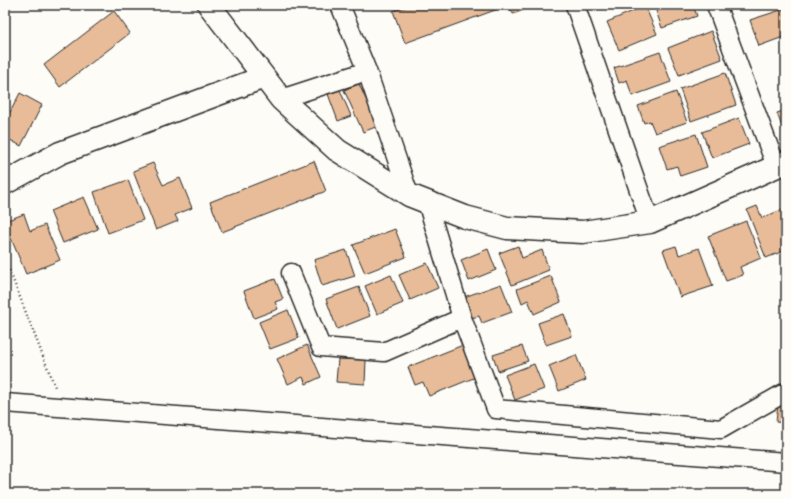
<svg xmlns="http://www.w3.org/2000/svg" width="791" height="499" font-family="'Comic Neue',sans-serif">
<rect width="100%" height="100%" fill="#fdfcf7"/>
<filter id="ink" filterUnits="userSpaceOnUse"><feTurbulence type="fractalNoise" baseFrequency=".025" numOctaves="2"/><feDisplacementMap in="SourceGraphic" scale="8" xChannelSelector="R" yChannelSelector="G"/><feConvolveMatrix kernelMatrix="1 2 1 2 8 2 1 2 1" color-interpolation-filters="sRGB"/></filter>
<g filter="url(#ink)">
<path fill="#e8bc98" stroke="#2b2b2b" d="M 411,5 L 496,5 L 498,9 L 405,43 L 393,11 Z
M 509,5 L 537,5 L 513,14 Z
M 654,5 L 693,5 L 697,16 L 662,28 Z
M 645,6 L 657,34 L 619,50 L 607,22 Z
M 784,9 L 786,15 L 786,36 L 759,46 L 750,20 Z
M 114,11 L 130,33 L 60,87 L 44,65 Z
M 711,31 L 722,59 L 679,75 L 668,48 Z
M 660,52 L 671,82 L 632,96 L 627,80 L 619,83 L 614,68 Z
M 725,73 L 736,105 L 691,121 L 680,89 Z
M 359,84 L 378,126 L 363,132 L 344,90 Z
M 340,90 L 351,116 L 338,121 L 328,94 Z
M 676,92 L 687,122 L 655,133 L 650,121 L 644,123 L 638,106 Z
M 20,93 L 42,105 L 21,146 L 5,137 L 5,122 Z
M 786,110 L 786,138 L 777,113 Z
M 739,118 L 749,144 L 712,158 L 702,132 Z
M 696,134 L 707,167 L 680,176 L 677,166 L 667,169 L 659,146 Z
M 314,161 L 326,191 L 222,232 L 210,202 Z
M 153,163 L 163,185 L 180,178 L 192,208 L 175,215 L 178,221 L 156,230 L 133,171 Z
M 128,180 L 143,220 L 108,233 L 94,192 Z
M 84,197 L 98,229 L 63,243 L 50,211 Z
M 757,206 L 762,218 L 786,208 L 786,250 L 766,258 L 747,210 Z
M 24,214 L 30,231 L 45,225 L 60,260 L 26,274 L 5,224 L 5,221 Z
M 746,221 L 761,258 L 740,267 L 743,275 L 726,281 L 708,236 Z
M 395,229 L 406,257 L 365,273 L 353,245 Z
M 518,246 L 522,258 L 542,250 L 549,270 L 512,285 L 499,253 Z
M 676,246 L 679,255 L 699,248 L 713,286 L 680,297 L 663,250 Z
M 488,249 L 496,270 L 469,281 L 461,260 Z
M 346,250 L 355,276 L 322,286 L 314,260 Z
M 427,263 L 438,288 L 410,300 L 399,275 Z
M 391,275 L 403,303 L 377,314 L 365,286 Z
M 551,276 L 561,302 L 534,314 L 528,300 L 522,303 L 517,289 Z
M 275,279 L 283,299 L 275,302 L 278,309 L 254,318 L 244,291 Z
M 501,284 L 512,312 L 482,323 L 479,316 L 471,318 L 464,297 Z
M 359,287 L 370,316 L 337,329 L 326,299 Z
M 288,310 L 299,338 L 270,349 L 259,322 Z
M 564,314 L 572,336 L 546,345 L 538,323 Z
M 307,345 L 321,377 L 306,384 L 303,377 L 288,384 L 277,359 Z
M 463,345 L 476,377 L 429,396 L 423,382 L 415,385 L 408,367 Z
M 522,346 L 528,361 L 498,371 L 493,355 Z
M 576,355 L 586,380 L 559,391 L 549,366 Z
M 338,359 L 366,360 L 365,384 L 336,382 Z
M 534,364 L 544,389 L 515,400 L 505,375 Z
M 778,404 L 786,405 L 786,423 L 776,422 Z"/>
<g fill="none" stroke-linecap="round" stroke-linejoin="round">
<g stroke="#2b2b2b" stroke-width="21">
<path id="street" d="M 340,5 L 367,71 L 409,195
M 575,5 L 650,222
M 716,5 L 776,166
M 281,99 L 367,71
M 427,202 L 462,318 L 496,409 L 721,429 L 786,392
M 291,273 L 321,347 L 384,352 L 462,318
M 5,403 L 786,462"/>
</g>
<g stroke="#2b2b2b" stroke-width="25">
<path id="secondary" d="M 209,5 L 281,99 L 337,150 L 409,195 L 465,217 L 507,228 L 583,232 L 650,222 L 786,162
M 5,183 L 60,153 L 264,77"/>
</g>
<path stroke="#2b2b2b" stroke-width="2.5" stroke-dasharray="1 3" stroke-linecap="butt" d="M 5,259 L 55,387"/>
<use href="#street" stroke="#fdfcf7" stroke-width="18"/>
<use href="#secondary" stroke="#fdfcf7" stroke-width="22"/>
</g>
</g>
<rect width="791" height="499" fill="none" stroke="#fdfcf7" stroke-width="20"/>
<rect x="10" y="10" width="771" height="479" fill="none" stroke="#2b2b2b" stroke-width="1.5" filter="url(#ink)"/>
</svg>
